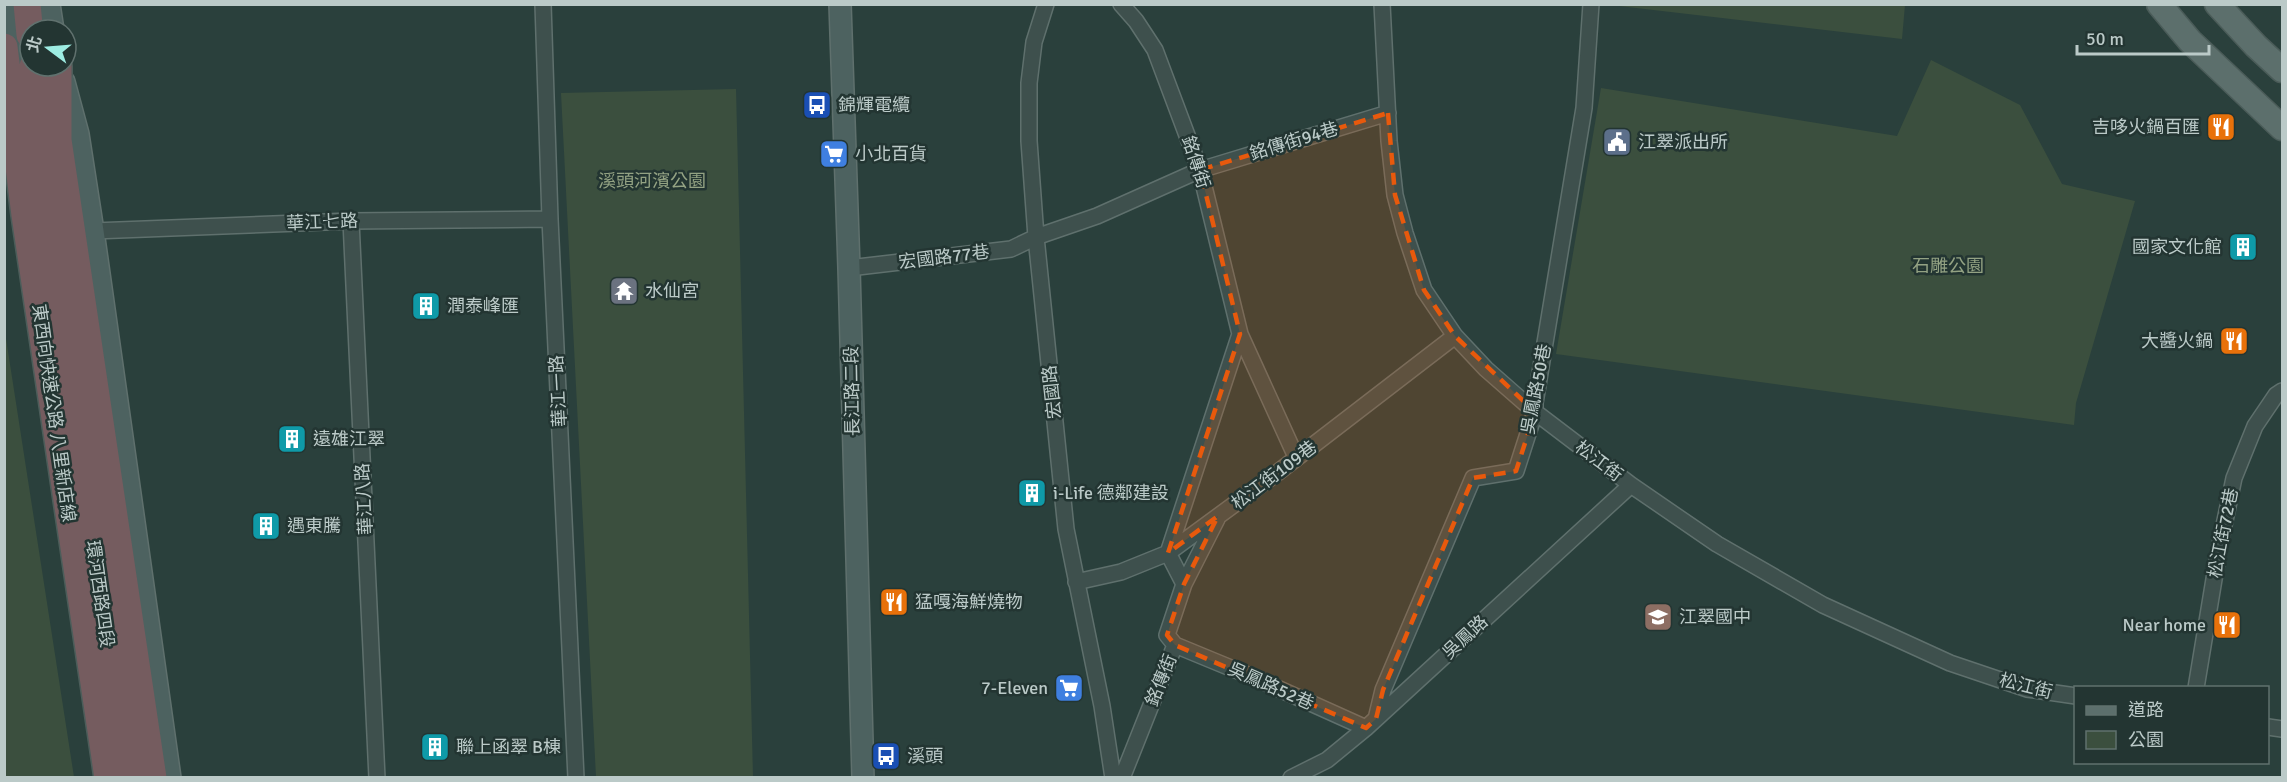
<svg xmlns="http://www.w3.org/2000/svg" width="2287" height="782" font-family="Signika,'Noto Sans TC',sans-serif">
<rect width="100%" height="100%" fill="#2a403c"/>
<path fill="#3b4f3e" d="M 1602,4 L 1905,4 L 1905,5 L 1902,39 Z
M 1931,60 L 2020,105 L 2062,184 L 2135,201 L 2076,403 L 2074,425 L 1556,354 L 1601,88 L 1897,136 Z
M 736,89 L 753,777 L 596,777 L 561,93 Z
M 5,332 L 74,777 L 5,777 Z"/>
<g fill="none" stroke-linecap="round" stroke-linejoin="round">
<g stroke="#5f706d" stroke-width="18">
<path id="street" d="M 543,4 L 550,219 L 576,778
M 1046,4 L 1034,42 L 1029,83 L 1029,141 L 1036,237 L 1066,529 L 1102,706 L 1113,778
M 1121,4 L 1136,21 L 1155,50 L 1200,170 L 1240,334 L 1296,457
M 1382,4 L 1389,141 L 1395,195 L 1405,233 L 1424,290 L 1455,336 L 1486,369 L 1535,412 L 1631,485 L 1717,544 L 1823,605 L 1950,663 L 2027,689 L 2076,696
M 351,221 L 377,778
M 93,231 L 351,221 L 550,219
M 849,268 L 1011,249 L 1036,237 L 1097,216 L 1200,170 L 1388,113
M 1076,582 L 1121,572 L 1168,553 L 1277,473 L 1455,336
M 1184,584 L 1168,553 L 1240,334
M 1175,645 L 1255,678 L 1366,728
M 2196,688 L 2219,549 L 2234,478 L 2255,426 L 2276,395 L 2282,391
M 1376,719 L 1383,690 L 1473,478 L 1516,471 L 1535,412 L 1535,403 L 1584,108 L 1591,4
M 2268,727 L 2282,729
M 1122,778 L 1175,645 L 1167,635 L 1184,584 L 1217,519
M 1291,778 L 1327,760 L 1366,728 L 1631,485"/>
</g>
<g stroke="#5f706d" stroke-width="24">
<path id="secondary" d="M 49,4 L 53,30
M 840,4 L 849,268 L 863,778
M 4,5 L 20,54 L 25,88
M 64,82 L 78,134 L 93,231 L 170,778"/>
</g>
<g stroke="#4b5c59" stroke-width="27">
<path id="primary" d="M 2159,4 L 2190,41 L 2282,128
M 2217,4 L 2256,46 L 2282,70"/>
</g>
<g stroke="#4c5d5a" stroke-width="30">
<path id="highway" d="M 27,4 L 30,35
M 4,47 L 25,215 L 108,778
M 33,66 L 48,219 L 131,778
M 58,66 L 58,140 L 153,778"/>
</g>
<use href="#street" stroke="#3e504d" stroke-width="15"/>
<use href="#secondary" stroke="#4d6260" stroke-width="21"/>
<use href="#primary" stroke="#5c6f6c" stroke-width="24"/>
<use href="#highway" stroke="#755c5f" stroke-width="27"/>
</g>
<path fill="#e8590c" fill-opacity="0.2" stroke="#e8590c" stroke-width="4.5" stroke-dasharray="12 8" stroke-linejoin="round" d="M 1388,113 L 1395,195 L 1424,290 L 1455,336 L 1535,412 L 1516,471 L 1473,478 L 1383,690 L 1376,719 L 1366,728 L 1175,645 L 1167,635 L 1184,584 L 1218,516 L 1168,553 L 1240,334 L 1200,170 Z"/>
<defs>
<g id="bus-square" transform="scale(1.5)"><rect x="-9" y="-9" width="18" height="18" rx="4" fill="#1a4fb4" stroke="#233532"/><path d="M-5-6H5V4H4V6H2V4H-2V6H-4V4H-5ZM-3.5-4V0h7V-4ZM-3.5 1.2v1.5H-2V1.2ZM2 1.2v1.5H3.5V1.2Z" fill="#fff"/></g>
<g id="restaurant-square" transform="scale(1.5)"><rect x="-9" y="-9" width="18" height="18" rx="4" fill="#e8710a" stroke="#233532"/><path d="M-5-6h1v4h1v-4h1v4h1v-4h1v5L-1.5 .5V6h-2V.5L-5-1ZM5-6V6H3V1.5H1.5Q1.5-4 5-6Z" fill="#fff"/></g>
<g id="civic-square" transform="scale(1.5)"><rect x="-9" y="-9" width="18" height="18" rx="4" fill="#5c6f8a" stroke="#233532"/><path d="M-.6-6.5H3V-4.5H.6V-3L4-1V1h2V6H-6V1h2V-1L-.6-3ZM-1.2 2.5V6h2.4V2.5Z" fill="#fff"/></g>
<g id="supermarket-square" transform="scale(1.5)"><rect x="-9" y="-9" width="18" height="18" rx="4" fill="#3f7fe0" stroke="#233532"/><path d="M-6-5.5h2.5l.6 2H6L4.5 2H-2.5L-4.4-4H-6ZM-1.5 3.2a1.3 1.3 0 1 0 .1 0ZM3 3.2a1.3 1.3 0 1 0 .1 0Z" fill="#fff"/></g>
<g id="building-square" transform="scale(1.5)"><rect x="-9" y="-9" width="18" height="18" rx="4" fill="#0f9aa8" stroke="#233532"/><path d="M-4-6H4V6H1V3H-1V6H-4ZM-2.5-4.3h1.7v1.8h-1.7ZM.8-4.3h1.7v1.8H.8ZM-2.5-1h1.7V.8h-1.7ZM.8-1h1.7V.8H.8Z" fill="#fff"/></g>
<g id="temple-square" transform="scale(1.5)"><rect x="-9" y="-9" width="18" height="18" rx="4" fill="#6b7280" stroke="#233532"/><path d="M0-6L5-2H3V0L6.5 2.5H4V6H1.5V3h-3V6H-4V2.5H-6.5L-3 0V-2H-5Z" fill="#fff"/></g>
<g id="school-square" transform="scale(1.5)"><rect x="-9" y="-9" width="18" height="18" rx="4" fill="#8d6e63" stroke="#233532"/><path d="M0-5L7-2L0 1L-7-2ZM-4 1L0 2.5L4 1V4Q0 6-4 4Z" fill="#fff"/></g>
</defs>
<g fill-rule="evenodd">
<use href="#bus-square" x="817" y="105"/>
<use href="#restaurant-square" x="2221" y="127"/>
<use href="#civic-square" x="1617" y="142"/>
<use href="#supermarket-square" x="834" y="154"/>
<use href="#building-square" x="2243" y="247"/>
<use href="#temple-square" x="624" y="291"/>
<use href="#building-square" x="426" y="306"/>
<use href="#restaurant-square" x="2234" y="341"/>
<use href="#building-square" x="292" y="439"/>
<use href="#building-square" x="1032" y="493"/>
<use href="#building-square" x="266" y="526"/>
<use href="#restaurant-square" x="894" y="602"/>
<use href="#school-square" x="1658" y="617"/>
<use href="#restaurant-square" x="2227" y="625"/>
<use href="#supermarket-square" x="1069" y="688"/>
<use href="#building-square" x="435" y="747"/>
<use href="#bus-square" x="886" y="756"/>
</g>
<g text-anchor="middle" stroke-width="5" stroke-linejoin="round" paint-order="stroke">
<g font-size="18" fill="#bbcac8" stroke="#233532" text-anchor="start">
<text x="838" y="111">錦輝電纜</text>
<text x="2200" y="133" text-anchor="end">吉哆火鍋百匯</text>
<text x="1638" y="148">江翠派出所</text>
<text x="855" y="160">小北百貨</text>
<text x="2222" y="253" text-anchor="end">國家文化館</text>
<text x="645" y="297">水仙宮</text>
<text x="447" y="312">潤泰峰匯</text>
<text x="2213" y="347" text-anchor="end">大醬火鍋</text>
<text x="313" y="445">遠雄江翠</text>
<text x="1053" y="499">i-Life 德鄰建設</text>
<text x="287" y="532">遇東騰</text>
<text x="915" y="608">猛嘎海鮮燒物</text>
<text x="1679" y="623">江翠國中</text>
<text x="2206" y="631" text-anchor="end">Near home</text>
<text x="1048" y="694" text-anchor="end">7-Eleven</text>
<text x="456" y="753">聯上函翠 B棟</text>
<text x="907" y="762">溪頭</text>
</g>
<g font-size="18" fill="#bbcac8" stroke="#233532">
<text transform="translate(1294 141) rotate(-17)" y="6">銘傳街94巷</text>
<text transform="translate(1196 162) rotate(72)" y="6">銘傳街</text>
<text transform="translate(322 222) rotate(-2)" y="6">華江七路</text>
<text transform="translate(944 257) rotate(-7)" y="6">宏國路77巷</text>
<text transform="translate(1536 389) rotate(-79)" y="6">吳鳳路50巷</text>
<text transform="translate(558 391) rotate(-93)" y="6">華江一路</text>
<text transform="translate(852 391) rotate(-91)" y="6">長江路二段</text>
<text transform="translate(1052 392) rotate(-96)" y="6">宏國路</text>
<text transform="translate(54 413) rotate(82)" y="6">東西向快速公路 八里新店線</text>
<text transform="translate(1599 461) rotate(37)" y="6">松江街</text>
<text transform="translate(1274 475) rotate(-37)" y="6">松江街109巷</text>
<text transform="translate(364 499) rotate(-93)" y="6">華江八路</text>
<text transform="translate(2223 533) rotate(-79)" y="6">松江街72巷</text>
<text transform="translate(100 594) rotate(82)" y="6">環河西路四段</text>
<text transform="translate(1465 637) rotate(-43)" y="6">吳鳳路</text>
<text transform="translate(1161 680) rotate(-68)" y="6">銘傳街</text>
<text transform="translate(1271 686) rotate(24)" y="6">吳鳳路52巷</text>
<text transform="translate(2026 686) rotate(14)" y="6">松江街</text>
</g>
<g font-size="18" fill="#93a283" stroke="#233532">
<text x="652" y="187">溪頭河濱公園</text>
<text x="1948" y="272">石雕公園</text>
</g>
</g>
<rect width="2287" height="782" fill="none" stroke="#bbcac8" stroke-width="12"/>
<rect x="2074" y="686" width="195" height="78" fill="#233532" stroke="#60716e" stroke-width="1.5"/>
<rect x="2086" y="706" width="30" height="9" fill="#5c6f6c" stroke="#60716e" stroke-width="1.5"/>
<text x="2128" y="716" font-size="18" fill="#bbcac8">道路</text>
<rect x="2086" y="731" width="30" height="18" fill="#3b4f3e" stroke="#60716e" stroke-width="1.5"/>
<text x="2128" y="746" font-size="18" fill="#bbcac8">公園</text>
<g transform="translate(48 48) rotate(286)"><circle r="28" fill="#233532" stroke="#60716e" stroke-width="1.5"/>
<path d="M0-4.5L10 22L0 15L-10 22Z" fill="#9dece2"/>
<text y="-9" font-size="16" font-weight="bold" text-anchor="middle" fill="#bbcac8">北</text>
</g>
<path d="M2077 45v9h132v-9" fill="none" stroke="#bbcac8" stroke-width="3"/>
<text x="2086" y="45" font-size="18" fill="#bbcac8" stroke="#233532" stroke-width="4.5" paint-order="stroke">50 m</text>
</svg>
